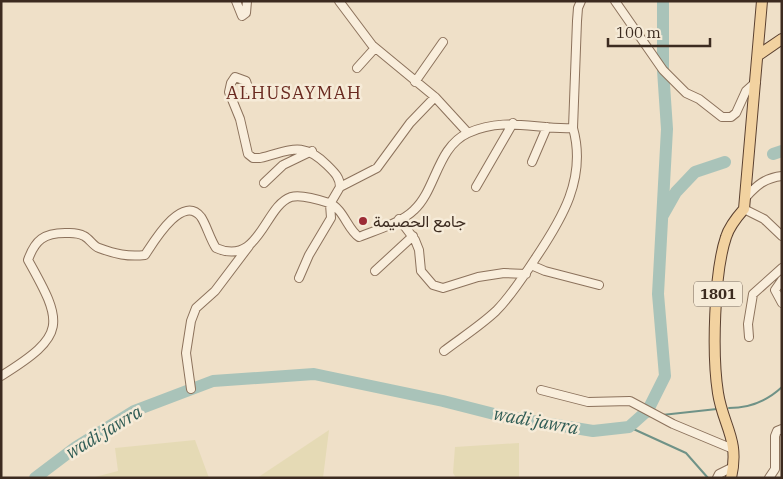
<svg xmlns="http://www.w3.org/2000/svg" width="783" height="479" font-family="'IBM Plex Serif',Vazirmatn,serif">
<rect width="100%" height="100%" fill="#efe0c8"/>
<path fill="#e5dab5" d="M 329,430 L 323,478 L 257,478 Z
M 195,440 L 209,478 L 91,478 L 118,471 L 115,448 Z
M 519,443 L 519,478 L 456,478 L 453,473 L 455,447 Z"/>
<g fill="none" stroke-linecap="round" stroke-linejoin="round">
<path stroke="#6f9287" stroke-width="2" d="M 729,408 C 749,408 767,401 782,387
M 662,415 L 717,409
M 640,417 L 652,416
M 629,427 L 686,453 L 708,478"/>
<path stroke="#a9c3b9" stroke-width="12" d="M 773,154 L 782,151
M 663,215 L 676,192 L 695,172 L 725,162
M 35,478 L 76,447 L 134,411 L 213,381 L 314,374 L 443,401 L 502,416 L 593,431 L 629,427 L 648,410 L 665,376 L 658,294 L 667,129 L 663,70 L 663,1"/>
<g stroke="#8c725c" stroke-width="10">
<path id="minor" d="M 236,1 L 242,16 L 246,13 L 247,1
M 339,1 L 372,45 L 435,97
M 615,1 L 663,70 L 686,93 L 699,99 L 722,117 L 731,117 L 736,113 L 746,91 L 756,82
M 357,68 L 375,48
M 415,82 L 443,42
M 249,90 L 246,81 L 235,77 L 231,83 L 229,92 L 240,119 L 248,154 L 253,158 L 260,158 C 290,151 302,140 327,165 C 334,172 340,177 340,187
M 532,162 L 547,127
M 264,183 L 283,165 L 312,151
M 476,187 L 513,123
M 746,197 C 757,185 765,178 782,176
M 744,209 L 764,219 L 782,236
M 399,219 L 415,240 L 419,250 L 421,271 L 433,285 L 443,288 L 478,277 L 504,273 L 526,274
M 531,265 L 545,271 L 599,285
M 375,271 L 413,236
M 299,278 L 309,255 L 331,218 L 330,204 L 340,187 L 377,168 L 410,123 L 435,97 L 468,133
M 782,303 L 775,290 L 782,280
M 749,337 L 748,324 L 753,294 L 782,268
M 444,351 C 461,338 480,326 496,311 C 511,296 523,277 535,259 C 562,219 587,178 573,128
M 1,376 C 67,335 64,324 28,260 C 35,240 44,233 65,233 C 72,233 77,232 84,236 C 90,239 93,246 99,248 C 115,254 128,257 145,255 C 153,243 182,193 201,217 C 206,224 210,239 216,248 C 260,267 264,206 291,197 C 301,194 320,200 329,203 C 344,209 347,229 359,237 C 376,230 401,223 414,210 C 436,190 437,147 468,133 C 506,116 536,130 573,128 L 577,21 L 578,8 L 581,1
M 191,389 L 186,353 L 191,321 L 196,308 L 215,291 L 249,246
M 541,390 L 588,402 L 630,401 L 673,424 L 733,449
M 717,478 L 719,474 L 733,467
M 769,478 L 775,469 L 775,436 L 777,431 L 782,429"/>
</g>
<g stroke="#5a4030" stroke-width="12">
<path id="major" d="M 760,54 L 782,39
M 731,478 C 740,439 723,426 718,393 C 712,355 714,273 726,237 C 729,227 737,217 744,209 L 762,1"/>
</g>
<use href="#minor" stroke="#f9eedc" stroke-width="8"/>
<use href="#major" stroke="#f2d2a0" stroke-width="10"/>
</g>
<circle fill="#9c2b35" stroke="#f6ebd8" stroke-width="2" cx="363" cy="221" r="5"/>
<g text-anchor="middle" stroke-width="5" stroke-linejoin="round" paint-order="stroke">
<rect fill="#f6ebd8" stroke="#746557" stroke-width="1" x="694" y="281.5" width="48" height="25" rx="4"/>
<g font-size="15" font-weight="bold" fill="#3c2b20">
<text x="718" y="299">1801</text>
</g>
<g font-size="16" fill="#3c2b20" stroke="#f6ebd8" text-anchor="start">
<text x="373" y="227">جامع الحصيمة</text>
</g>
<g font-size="18" letter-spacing="1" fill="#69291f" stroke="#f6ebd8">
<text x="294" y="99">ALHUSAYMAH</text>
</g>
<g font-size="18" font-style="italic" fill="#2f5c55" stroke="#f6ebd8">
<text transform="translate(536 421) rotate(10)" y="6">wadi jawra</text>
<text transform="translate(104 432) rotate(-31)" y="6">wadi jawra</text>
</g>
</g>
<rect width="783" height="479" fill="none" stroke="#3c2b20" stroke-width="5"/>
<path d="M608 38v8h102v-8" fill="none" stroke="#3c2b20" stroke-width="2.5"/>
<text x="616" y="38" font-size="15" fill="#3c2b20" stroke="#f6ebd8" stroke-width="4" paint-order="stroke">100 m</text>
</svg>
